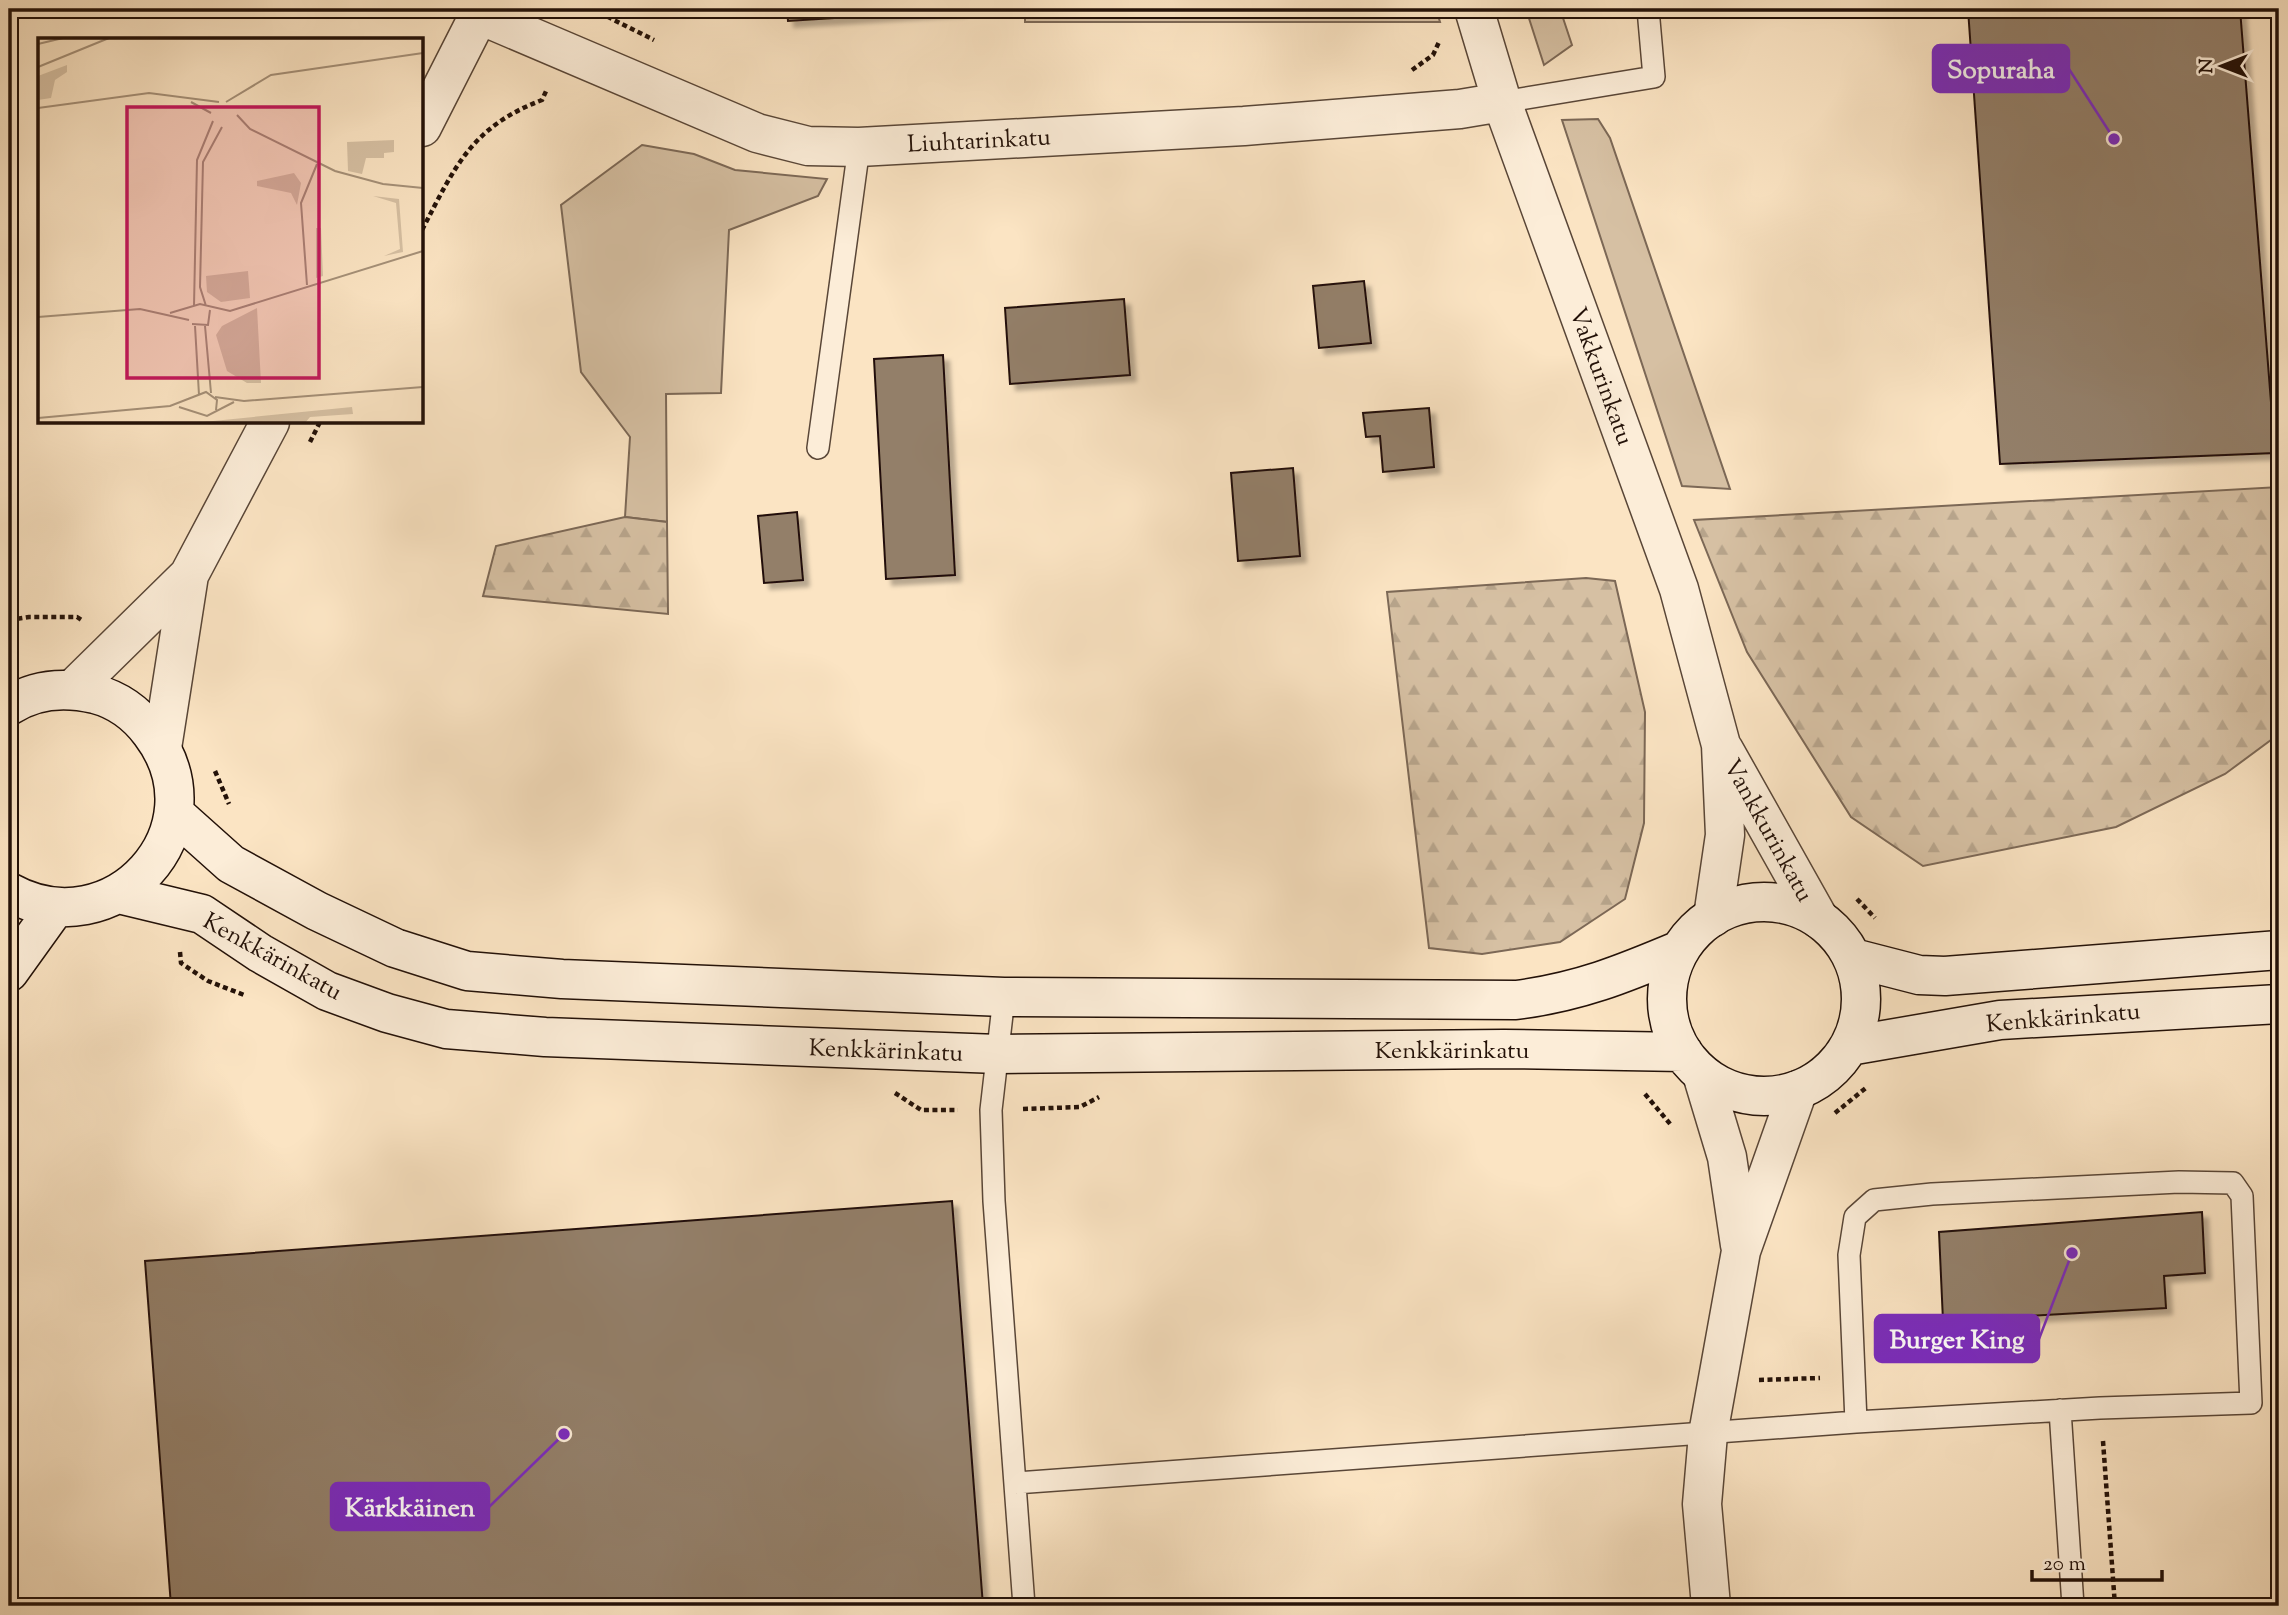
<svg xmlns="http://www.w3.org/2000/svg" width="2288" height="1615" font-family="'Sorts Mill Goudy',serif">
<defs>
<pattern id="forest-firs" width="22" height="20" patternUnits="userSpaceOnUse" patternTransform="scale(1.75)"><rect width="22" height="20" fill="#d6c0a3"/><path d="M5 1l3.5 6h-7zM16 11l3.5 6h-7z" fill="#b7a48b"/></pattern>
<filter id="shadow"><feDropShadow dx="6" dy="6" stdDeviation="2" flood-color="#0004"/></filter>
</defs>
<rect width="100%" height="100%" fill="#fbe4c3"/>
<filter id="stains"><feTurbulence type="fractalNoise" baseFrequency=".00286" numOctaves="4"/><feColorMatrix values="0 0 0 0 .2 0 0 0 0 .09 0 0 0 0 .02 0 0 0 .5 -.17"/></filter>
<radialGradient id="worn" r=".72"><stop offset=".6" stop-color="#630" stop-opacity="0"/><stop offset="1" stop-color="#630" stop-opacity=".3"/></radialGradient>
<path fill="#d6c0a3" stroke="#7c6856" stroke-width="2" d="M 1025,9 L 1436,9 L 1440,22 L 1025,22 Z
M 1526,9 L 1560,9 L 1572,45 L 1544,65 Z
M 1598,119 L 1610,138 L 1730,489 L 1682,486 L 1562,120 Z
M 642,145 L 694,154 L 735,170 L 827,179 L 818,196 L 729,230 L 721,393 L 666,394 L 667,522 L 625,517 L 630,437 L 581,372 L 561,205 Z"/>
<path fill="url(#forest-firs)" stroke="#7c6856" stroke-width="2" d="M 2279,487 L 2279,734 L 2225,774 L 2116,827 L 1923,866 L 1851,817 L 1747,652 L 1694,520 Z
M 625,517 L 667,522 L 668,614 L 483,596 L 496,546 Z
M 1586,578 L 1615,581 L 1645,712 L 1644,823 L 1625,899 L 1560,942 L 1482,954 L 1429,948 L 1387,592 Z"/>
<path fill="#937f69" stroke="#231108" stroke-width="2" filter="url(#shadow)" d="M 787,9 L 960,9 L 960,10 L 788,21 Z
M 1968,9 L 2240,9 L 2275,453 L 2000,464 Z
M 1364,281 L 1371,343 L 1319,348 L 1313,286 Z
M 1124,299 L 1130,375 L 1010,384 L 1005,308 Z
M 943,355 L 955,575 L 886,579 L 874,359 Z
M 1429,408 L 1434,467 L 1383,472 L 1380,436 L 1366,437 L 1363,413 Z
M 1293,468 L 1300,556 L 1238,561 L 1231,473 Z
M 797,512 L 803,580 L 764,583 L 758,516 Z
M 952,1201 L 983,1606 L 171,1606 L 145,1261 Z
M 2202,1212 L 2205,1273 L 2164,1276 L 2166,1308 L 1943,1321 L 1939,1232 Z"/>
<g fill="none" stroke-linecap="round" stroke-linejoin="round">
<g stroke="#594637" stroke-width="24">
<path id="lane" d="M 1502,102 L 1654,77 L 1648,9
M 818,448 L 859,147
M 1004,997 L 991,1110 L 994,1201 L 1024,1606
M 2060,1410 L 2073,1606
M 1015,1483 L 1856,1422 L 2100,1408 L 2251,1403 L 2242,1196 L 2233,1183 L 2179,1182 L 1932,1194 L 1874,1200 L 1855,1217 L 1849,1255 L 1856,1422"/>
</g>
<g stroke="#594637" stroke-width="41">
<path id="street" d="M 1474,9 L 1502,102 L 1679,589 L 1721,745 L 1725,835 L 1713,917
M 480,15 L 757,133 L 808,146 L 859,147 L 1244,126 L 1460,109 L 1502,102
M 422,127 L 482,9
M 73,689 L 189,575 L 270,422
M 162,748 L 189,575
M 1724,750 L 1819,919
M 1702,1074 L 1727,1157 L 1740,1245
M 1711,1606 L 1702,1504 L 1708,1434 L 1741,1251 L 1798,1090"/>
</g>
<g stroke="#231108" stroke-width="41">
<path id="secondary" d="M 9,706 C 36,688 65,687 95,694 C 118,700 137,714 151,733 C 224,829 113,950 9,892
M 174,813 L 231,864 L 317,911 L 395,948 L 467,971 L 562,979 L 1004,997 L 1516,1000 C 1579,992 1623,974 1680,950
M 119,894 L 202,914 L 260,953 L 327,991 L 387,1013 L 446,1029 L 545,1037 L 998,1054 L 1504,1049 L 1683,1052
M1667 999a97 97 0 1 1 194 0a97 97 0 1 1-194 0Z
M 1853,958 L 1919,975 L 1945,976 L 2279,950
M 9,972 L 55,908
M 1849,1046 L 2000,1020 L 2279,1004"/>
</g>
<path stroke="#231108" stroke-width="4.5" stroke-dasharray="5 3.5" stroke-linecap="butt" d="M 592,9 L 654,40
M 1412,70 L 1433,55 L 1439,42
M 422,230 C 455,167 471,127 542,100 L 547,89
M 310,442 L 320,422
M 9,620 L 29,617 L 77,617 L 83,621
M 215,771 L 229,804
M 1857,899 L 1875,918
M 180,952 L 181,963 L 208,981 L 244,995
M 895,1093 L 921,1110 L 958,1110
M 1645,1094 L 1671,1125
M 1023,1109 L 1080,1107 L 1099,1097
M 1835,1113 L 1867,1087
M 1759,1380 L 1820,1378
M 2103,1441 L 2115,1606"/>
<use href="#lane" stroke="#fcedd8" stroke-width="21"/>
<use href="#street" stroke="#fcedd8" stroke-width="38"/>
<use href="#secondary" stroke="#fcedd8" stroke-width="38"/>
</g>
<g text-anchor="middle" stroke-width="5" stroke-linejoin="round" paint-order="stroke">
<g font-size="24" fill="#231108" stroke="#fcedd8">
<text transform="translate(979 140) rotate(-3)" y="8">Liuhtarinkatu</text>
<text transform="translate(1602 376) rotate(70)" y="8">Vakkurinkatu</text>
<text transform="translate(1769 830) rotate(61)" y="8">Vankkurinkatu</text>
<text transform="translate(273 956) rotate(29)" y="8">Kenkkärinkatu</text>
<text transform="translate(2063 1017) rotate(-5)" y="8">Kenkkärinkatu</text>
<text transform="translate(886 1050) rotate(2)" y="8">Kenkkärinkatu</text>
<text x="1452" y="1058">Kenkkärinkatu</text>
</g>
</g>
<g transform="translate(38 38)">
<rect width="385" height="385" fill="#fbe4c3"/>
<path d="M 29,27 L 29,34 L 17,42 L 13,60 L 0,62 L 0,38 ZM 356,102 L 356,114 L 346,115 L 346,120 L 328,120 L 324,136 L 310,133 L 309,104 ZM 256,135 L 263,145 L 259,167 L 253,155 L 219,148 L 219,143 ZM 335,158 L 361,161 L 365,214 L 346,218 L 362,211 L 358,165 ZM 278,190 L 283,190 L 285,238 L 278,240 Z" fill="#d6c0a3"/>
<path d="M 210,233 L 212,260 L 183,264 L 169,254 L 168,238 ZM 219,270 L 223,345 L 209,345 L 189,333 L 178,297 L 184,288 Z" fill="#d6c0a3"/>
<path d="M 314,369 L 315,376 L 272,379 L 267,385 L 155,385 Z" fill="#d6c0a3"/>
<path fill="none" stroke="#a59078" stroke-width="2" d="M 0,6 L 25,0M 0,29 L 71,0M 153,64 L 173,75M 188,64 L 233,37 L 385,15M 0,70 L 111,55 L 181,64M 199,77 L 212,91 L 297,133 L 345,146 L 385,150M 269,247 L 263,165 L 279,126M 156,268 L 159,122 L 175,83M 168,268 L 162,249 L 165,124 L 184,89M 132,275 L 162,266 L 192,273 L 385,213M 0,279 L 102,271 L 151,282M 154,286 L 170,287 L 172,272M 157,288 L 161,357M 167,288 L 173,355M 177,359 L 206,363 L 385,349M 141,369 L 169,378 L 196,364M 0,380 L 132,368 L 168,354 L 179,362 L 178,372"/>
<path fill="#c2185b" fill-opacity="0.15" stroke="#c2185b" stroke-width="3.5" d="M 89,69 L 281,69 L 281,340 L 89,340 Z"/>
<rect width="385" height="385" fill="none" stroke="#231108" stroke-width="3.5"/>
</g>
<path fill="none" stroke="#7b2cbf" stroke-width="2.5" d="M2114 139L2069 69M2072 1253L2039 1339M564 1434L489 1507"/>
<g fill="#7b2cbf" stroke="#fcedd8" stroke-width="2.5">
<circle cx="2114" cy="139" r="7"/>
<circle cx="2072" cy="1253" r="7"/>
<circle cx="564" cy="1434" r="7"/>
</g>
<g fill="#7b2cbf" stroke="#7b2cbf" stroke-width="2.5">
<rect x="1933" y="45" width="136" height="47" rx="7"/>
<rect x="1875" y="1315" width="164" height="47" rx="7"/>
<rect x="331" y="1483" width="158" height="47" rx="7"/>
</g>
<g font-size="26" text-anchor="middle" font-weight="bold" fill="#fff">
<text x="2001" y="78">Sopuraha</text>
<text x="1957" y="1348">Burger King</text>
<text x="410" y="1516">Kärkkäinen</text>
</g>
<rect width="2288" height="1615" fill="none" stroke="#fbe4c3" stroke-width="35"/>
<rect x="10" y="10" width="2267" height="1594" fill="none" stroke="#231108" stroke-width="3.5"/>
<rect x="18" y="18" width="2253" height="1580" fill="none" stroke="#231108" stroke-width="2"/>
<g transform="translate(2222 66) rotate(270)" stroke="#fcedd8" stroke-width="5" paint-order="stroke">
<path d="M0-5L12 26L0 18L-12 26Z" fill="#231108"/>
<text y="-10" font-size="19" font-weight="bold" text-anchor="middle" fill="#231108">N</text>
</g>
<path d="M2032 1570v10h130v-10" fill="none" stroke="#231108" stroke-width="3.5"/>
<text x="2043" y="1570" font-size="21" fill="#231108" stroke="#fcedd8" stroke-width="5" paint-order="stroke">20 m</text>
<rect width="100%" height="100%" filter="url(#stains)"/>
<rect width="100%" height="100%" fill="url(#worn)"/>
</svg>
